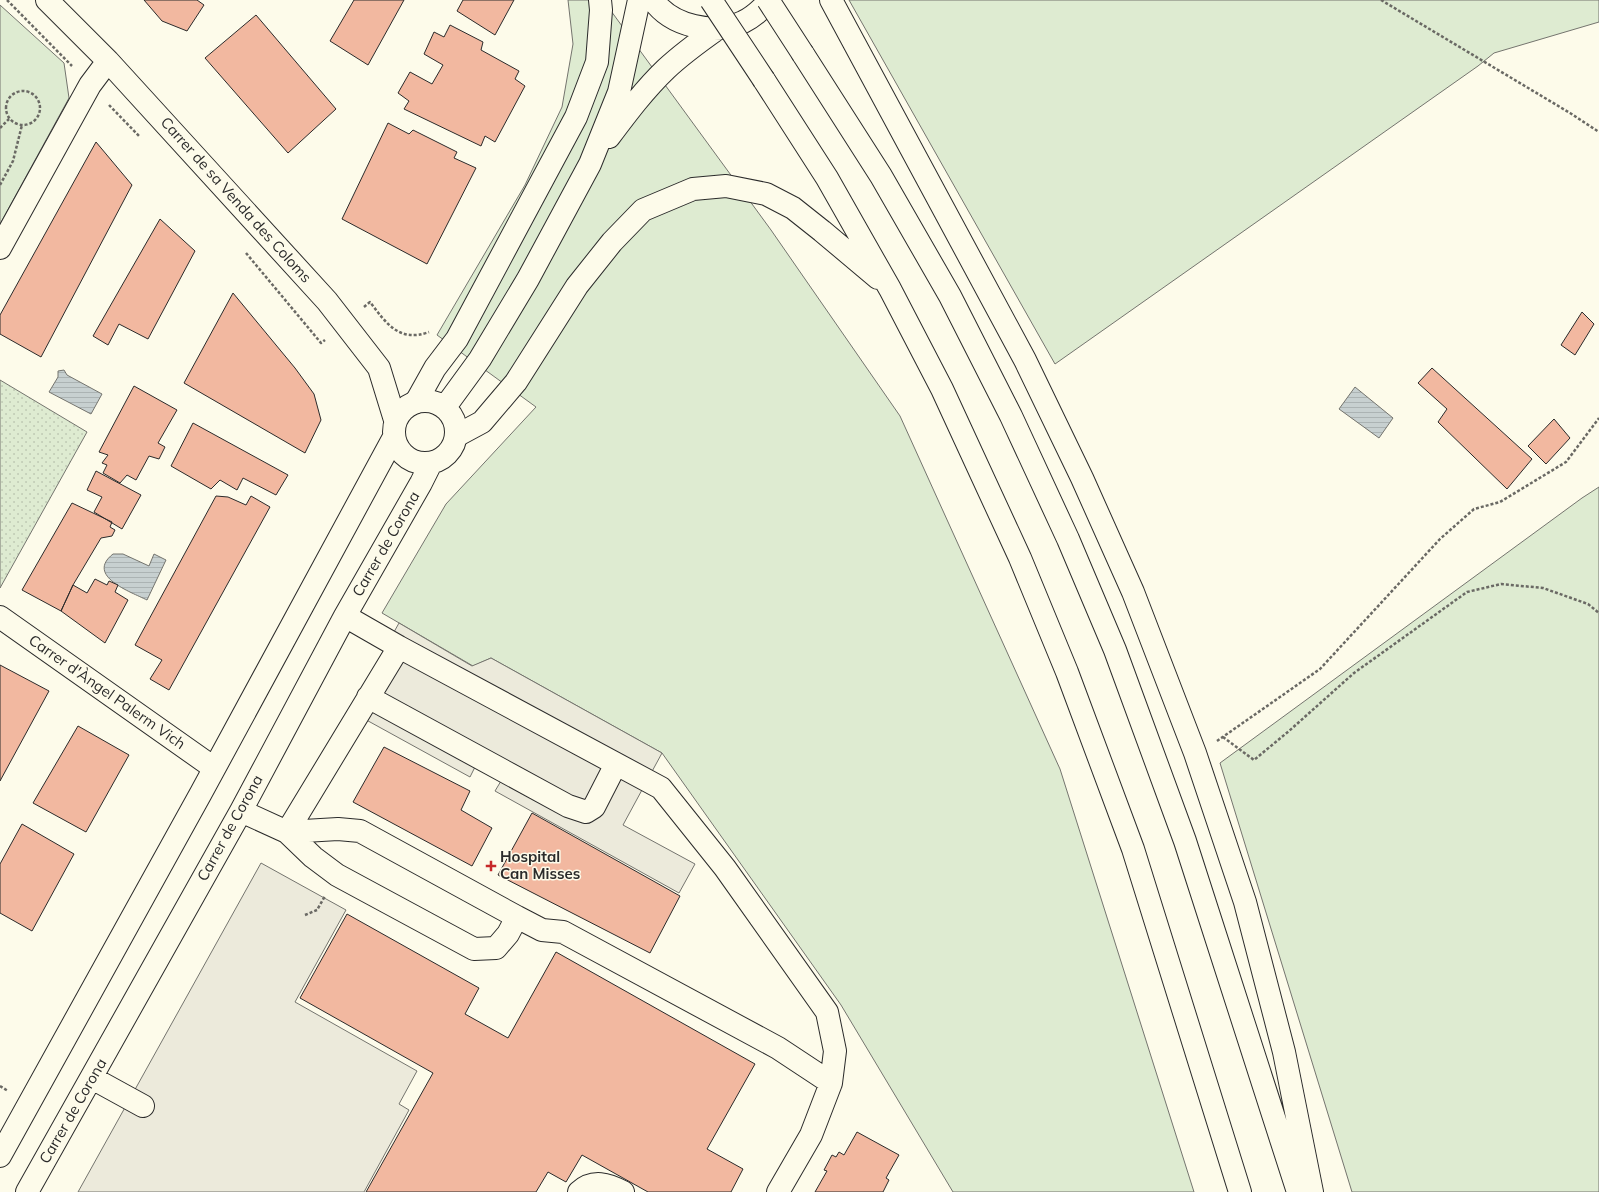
<svg xmlns="http://www.w3.org/2000/svg" width="1599" height="1192" font-family="Mulish,sans-serif">
<defs>
<pattern id="park-dots" width="8" height="8" patternUnits="userSpaceOnUse"><rect width="8" height="8" fill="#deebd1"/><path d="M2 2h.1M6 6h.1" fill="none" stroke="#bfcab4" stroke-width="1.8" stroke-linecap="round"/></pattern>
<pattern id="water-rules" width="6" height="5" patternUnits="userSpaceOnUse"><rect width="6" height="5" fill="#c7d0d0"/><path d="M0 2.5h6" fill="none" stroke="#abb3b3"/></pattern>
</defs>
<rect width="100%" height="100%" fill="#fdfbea"/>
<path fill="#deebd1" stroke="#74746e" d="M 568,0 L 603,0 L 771,230 L 900,416 L 1060,769 L 1194,1192 L 953,1192 L 841,1005 L 662,753 L 491,658 L 473,666 L 382,613 L 446,504 L 536,407 L 437,335 L 525,185 L 562,107 L 573,44 Z
M 849,0 L 1599,0 L 1599,22 L 1494,53 L 1478,66 L 1055,364 Z
M 0,5 L 64,63 L 69,98 L 0,224 Z
M 1599,487 L 1599,1192 L 1352,1192 L 1220,763 L 1582,498 Z"/>
<path fill="url(#park-dots)" stroke="#74746e" d="M 0,380 L 87,432 L 0,588 Z"/>
<path fill="#eceadb" stroke="#74746e" d="M 399,623 L 472,666 L 491,658 L 662,753 L 623,825 L 695,864 L 679,893 L 495,791 L 501,781 L 475,767 L 470,777 L 350,711 Z
M 261,863 L 346,910 L 295,1002 L 417,1071 L 399,1104 L 409,1110 L 364,1192 L 78,1192 Z"/>
<path fill="url(#water-rules)" stroke="#74746e" d="M 64,370 L 67,375 L 102,394 L 91,414 L 49,392 L 58,377 L 58,371 Z
M 1355,387 L 1393,418 L 1379,438 L 1339,409 Z
M 113,554 L 123,554 L 149,566 L 154,554 L 166,560 L 147,600 C 131,592 85,576 113,554 Z"/>
<path fill="#f2b8a0" stroke="#2b2b2b" d="M 144,0 L 197,0 L 204,5 L 187,31 L 162,21 Z
M 354,0 L 404,0 L 368,65 L 330,41 Z
M 463,0 L 514,0 L 495,35 L 457,11 Z
M 256,15 L 336,109 L 288,153 L 205,58 Z
M 450,25 L 483,42 L 481,50 L 519,71 L 515,79 L 525,86 L 495,142 L 485,136 L 481,146 L 404,109 L 409,101 L 398,93 L 410,72 L 432,84 L 443,65 L 424,54 L 434,32 L 444,37 Z
M 388,123 L 409,134 L 413,130 L 457,152 L 454,158 L 476,168 L 427,264 L 342,219 Z
M 96,142 L 132,185 L 41,357 L 0,334 L 0,315 Z
M 160,219 L 195,251 L 148,339 L 119,324 L 108,345 L 93,336 Z
M 233,293 L 295,368 L 314,394 L 321,420 L 305,453 L 184,383 Z
M 1582,312 L 1594,324 L 1575,355 L 1561,345 Z
M 1432,368 L 1532,459 L 1507,489 L 1438,422 L 1447,409 L 1418,383 Z
M 134,386 L 177,410 L 158,443 L 165,447 L 159,459 L 149,456 L 136,480 L 127,475 L 120,483 L 103,473 L 107,465 L 102,463 L 108,455 L 99,452 Z
M 1554,419 L 1570,438 L 1546,464 L 1528,446 Z
M 193,423 L 288,475 L 276,495 L 243,478 L 237,490 L 220,480 L 211,489 L 171,466 Z
M 96,471 L 141,495 L 122,529 L 94,512 L 102,497 L 87,490 Z
M 216,496 L 228,497 L 246,505 L 251,496 L 270,507 L 169,690 L 150,679 L 162,660 L 135,645 Z
M 72,503 L 112,522 L 110,527 L 115,530 L 112,536 L 101,538 L 73,585 L 61,611 L 22,590 Z
M 95,579 L 107,585 L 109,581 L 118,585 L 115,592 L 128,600 L 105,643 L 61,611 L 73,585 L 87,593 Z
M 0,665 L 49,691 L 0,781 Z
M 78,726 L 129,755 L 86,832 L 33,803 Z
M 384,747 L 470,791 L 461,810 L 492,828 L 472,866 L 353,802 Z
M 532,813 L 680,896 L 650,953 L 498,875 Z
M 22,824 L 74,854 L 32,931 L 0,913 L 0,864 Z
M 347,914 L 479,988 L 465,1014 L 508,1038 L 556,952 L 755,1064 L 707,1149 L 743,1169 L 731,1192 L 648,1192 L 582,1155 L 566,1182 L 548,1172 L 536,1192 L 366,1192 L 433,1073 L 300,998 Z
M 857,1132 L 899,1155 L 886,1178 L 889,1180 L 883,1192 L 815,1192 L 827,1171 L 824,1170 L 832,1155 L 836,1157 L 839,1152 L 844,1155 Z"/>
<g fill="none" stroke-linecap="round" stroke-linejoin="round">
<g stroke="#2b2b2b" stroke-width="24">
<path id="minor" d="M 47,0 L 108,61 L 327,301 L 379,368 L 395,420
M 653,0 C 671,26 714,36 743,22 C 754,17 762,9 770,0
M 609,137 C 627,113 645,89 666,69 C 682,54 700,41 717,29
M 0,248 L 90,85 L 108,61
M394 432a31 31 0 1 1 62 0a31 31 0 1 1-62 0Z
M 445,407 L 480,359 L 528,279 L 590,164 L 619,92 L 639,0
M 345,616 L 399,647 L 661,788 L 725,868 L 827,1012 L 835,1051 L 831,1083 L 811,1135 L 778,1192
M 0,617 L 214,768
M 368,697 L 568,806 L 586,812 L 594,807 L 616,764
M 241,811 L 287,832 L 313,857 L 337,875 L 474,949 L 496,948 L 508,934 L 517,917 L 360,831 L 338,829 L 287,832
M 287,832 L 399,647
M 517,917 L 542,930 L 563,932 L 778,1048 L 831,1083
M 92,1078 L 143,1106
M 0,1156 L 201,793 L 394,437
M 27,1192 L 241,811 L 345,616 L 421,483 L 431,463
M 579,1192 C 593,1179 608,1184 623,1192"/>
</g>
<g stroke="#2b2b2b" stroke-width="24">
<path id="highway" d="M 831,0 L 1025,360 L 1082,478 L 1133,592 L 1195,753 L 1245,902 L 1284,1052 L 1312,1192
M 803,54 L 881,176 L 950,296 L 1011,416 L 1068,539 L 1115,650 L 1185,841 L 1298,1192
M 764,80 L 827,178 L 890,289 L 942,389 L 1020,558 L 1067,672 L 1133,849 L 1240,1192
M 416,402 L 435,368 L 457,339 L 576,117 L 597,62 L 601,10 L 600,0
M 456,436 L 482,422 L 516,382 L 577,286 L 612,242 L 643,210 L 693,189 L 726,186 L 766,194 L 793,208 L 822,231 L 878,278"/>
</g>
<path stroke="#6a6964" stroke-width="2.5" stroke-dasharray="3 2" stroke-linecap="butt" d="M 7,0 L 72,66
M 1381,0 L 1570,113 L 1599,132
M6 108a17 17 0 1 1 34 0a17 17 0 1 1-34 0Z
M 109,105 L 139,136
M 0,128 L 9,119
M 0,185 L 13,161 L 22,125
M 246,253 L 321,343 L 325,340
M 364,307 L 370,302 C 386,323 399,343 429,332
M 1223,737 L 1254,760 L 1289,731 L 1354,673 L 1467,592 L 1501,584 L 1543,588 L 1588,604 L 1599,613
M 1217,741 L 1320,669 L 1440,539 L 1474,509 L 1500,502 L 1566,462 L 1599,418
M 305,915 L 317,910 L 325,896
M 0,1086 L 8,1091"/>
<use href="#minor" stroke="#fdfbea" stroke-width="22"/>
<use href="#highway" stroke="#fdfbea" stroke-width="22"/>
<g stroke="#2b2b2b" stroke-width="24" stroke-linecap="butt">
<path id="highway-bridge" d="M 711,0 L 764,80
M 768,0 L 803,54"/>
</g>
<use href="#highway-bridge" stroke="#fdfbea" stroke-width="22"/>
</g>
<path fill="#c62828" stroke="#fdfbea" stroke-width="1.5" d="M489 860h4v4h4v4h-4v4h-4v-4h-4v-4h4z"/>
<g text-anchor="middle" stroke-width="3" stroke-linejoin="round" paint-order="stroke">
<g font-size="15" fill="#2b2b2b" stroke="#fdfbea">
<text transform="translate(236 200) rotate(48)" y="5">Carrer de sa Venda des Coloms</text>
<text transform="translate(386 544) rotate(-60)" y="5">Carrer de Corona</text>
<text transform="translate(107 692) rotate(35)" y="5">Carrer d'Àngel Palerm Vich</text>
<text transform="translate(230 828) rotate(-61)" y="5">Carrer de Corona</text>
<text transform="translate(73 1111) rotate(-60)" y="5">Carrer de Corona</text>
</g>
<g font-size="15" font-weight="bold" fill="#2b2b2b" stroke="#fdfbea" text-anchor="start">
<text x="500" y="862">Hospital<tspan x="500" dy="17">Can Misses</tspan></text>
</g>
</g>
</svg>
